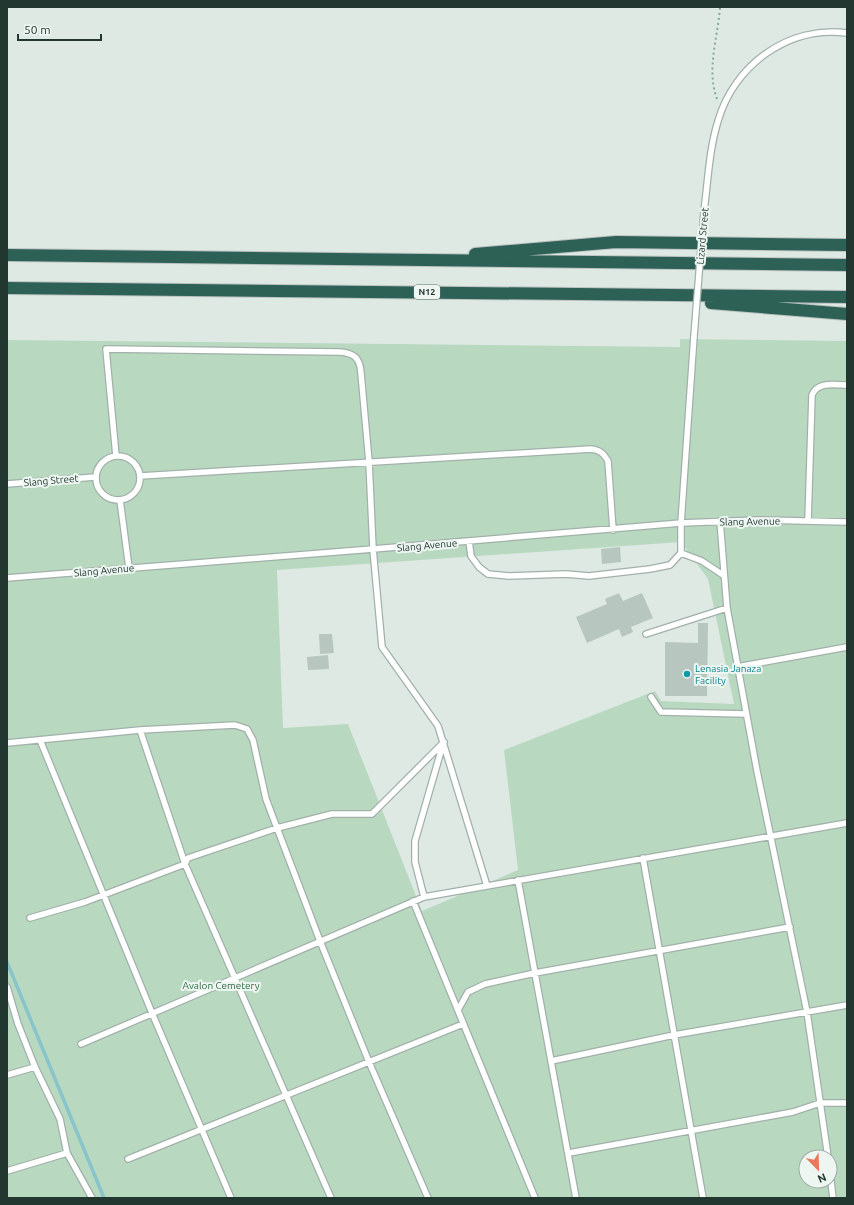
<svg xmlns="http://www.w3.org/2000/svg" width="854" height="1205" font-family="Ubuntu,sans-serif">
<rect width="100%" height="100%" fill="#dee9e4"/>
<path fill="#b8d9c0" fill-rule="evenodd" d="M 680,339 L 847,341 L 847,1198 L 7,1198 L 7,340 L 680,347 ZM 681,542 L 708,579 L 734,704 L 661,701 L 655,691 L 504,750 L 518,870 L 422,911 L 348,724 L 283,728 L 277,570 ZM 806,1157 L 830,1157 L 830,1181 L 806,1181 Z"/>
<g fill="none" stroke-linecap="round" stroke-linejoin="round">
<path stroke="#89c4cb" stroke-width="3.5" d="M 7,962 L 104,1198"/>
</g>
<path fill="#b7c6bf" d="M 620,547 L 621,562 L 602,564 L 601,549 Z
M 619,593 L 623,601 L 642,593 L 653,618 L 631,627 L 633,632 L 622,637 L 619,629 L 587,643 L 576,617 L 607,604 L 605,599 Z
M 698,623 L 708,623 L 707,696 L 665,696 L 665,642 L 698,643 Z
M 319,634 L 332,634 L 334,653 L 320,654 Z
M 328,655 L 329,669 L 308,670 L 307,657 Z"/>
<g fill="none" stroke-linecap="round" stroke-linejoin="round">
<g stroke="#a2b0aa" stroke-width="8">
<path id="service" d="M 704,211 C 708,181 709,150 718,121 C 734,65 789,25 847,33
M96 478a22 22 0 1 1 44 0a22 22 0 1 1-44 0Z
M 116,456 L 106,349 L 340,352 C 354,353 360,358 361,373 L 369,462 L 373,549 L 382,647 L 438,726 L 487,886
M 140,476 L 591,449 C 600,450 603,453 608,461 L 613,530
M 7,484 L 95,477
M 120,500 L 129,568
M 720,521 L 727,608 L 757,771 L 807,1012 L 828,1157
M 808,521 L 812,395 C 818,381 834,385 847,385
M 469,541 L 471,556 L 479,567 L 488,574 L 509,576 L 566,574 L 589,576 L 650,569 L 670,565 L 681,553 L 681,523 L 694,336
M 681,553 L 702,561 L 723,575
M 7,578 L 373,549 L 681,523 L 759,520 L 847,522
M 646,634 L 727,608
M 737,667 L 847,647
M 651,697 L 661,712 L 746,714
M 140,730 L 185,864 L 331,1198
M 40,740 L 152,1013 L 231,1198
M 7,743 L 140,730 L 235,725 L 247,729 L 253,740 L 266,799 L 320,941 L 369,1062 L 428,1198
M 643,858 L 703,1198
M 518,880 L 576,1198
M 424,897 L 415,862 L 415,841 L 443,744
M 413,901 L 535,1198
M 30,918 L 85,902 L 185,864 L 188,858 L 277,828 L 332,814 L 372,814 L 444,742
M 7,987 L 18,1024 L 35,1067 L 60,1119 L 67,1153 L 92,1198
M 458,1010 L 468,992 L 485,984 L 535,973 L 790,927
M 81,1044 L 424,897 L 847,823
M 551,1061 L 674,1035 L 847,1005
M 7,1075 L 35,1067
M 569,1153 L 793,1112 L 820,1103 L 847,1103
M 128,1159 L 463,1024
M 7,1171 L 67,1153
M 830,1174 L 833,1198"/>
</g>
<g stroke="#bcc3c1" stroke-width="14">
<path id="motorway" d="M 475,254 L 616,242 L 847,245
M 7,255 L 847,265
M 7,288 L 847,297
M 711,303 L 847,314"/>
</g>
<path stroke="#80ab9c" stroke-width="2" stroke-dasharray="2 3" stroke-linecap="butt" d="M 717,99 C 706,70 718,37 720,7"/>
<use href="#service" stroke="#fff" stroke-width="5.5"/>
<use href="#motorway" stroke="#2e6155" stroke-width="12"/>
<g stroke="#a2b0aa" stroke-width="8" stroke-linecap="butt">
<path id="service-bridge" d="M 694,336 L 704,211"/>
</g>
<use href="#service-bridge" stroke="#fff" stroke-width="5.5"/>
</g>
<circle fill="#0f9aa8" stroke="#eef6f2" stroke-width="1.5" cx="687" cy="674" r="4"/>
<g text-anchor="middle" stroke-width="4" stroke-linejoin="round" paint-order="stroke">
<rect fill="#eef6f2" stroke="#5e706a" stroke-width="1" x="414" y="285" width="26" height="14" rx="3"/>
<g font-size="9" font-weight="bold" fill="#213730">
<text x="427" y="295">N12</text>
</g>
<g font-size="10" fill="#213730" stroke="#eef6f2">
<text transform="translate(702 236) rotate(-85)" y="4">Lizard Street</text>
<text transform="translate(51 480) rotate(-5)" y="4">Slang Street</text>
<text transform="translate(750 521) rotate(-1)" y="4">Slang Avenue</text>
<text transform="translate(427 545) rotate(-5)" y="4">Slang Avenue</text>
<text transform="translate(104 570) rotate(-5)" y="4">Slang Avenue</text>
</g>
<g font-size="10" fill="#0d838f" stroke="#eef6f2" text-anchor="start">
<text x="695" y="672">Lenasia Janaza<tspan x="695" dy="12">Facility</tspan></text>
</g>
<g font-size="10" fill="#2e6b43" stroke="#eef6f2">
<text x="221" y="989">Avalon Cemetery</text>
</g>
</g>
<rect width="854" height="1205" fill="none" stroke="#213730" stroke-width="16"/>
<g transform="translate(818 1169) rotate(157)"><circle r="19" fill="#eef6f2" stroke="#9caaa4"/>
<path d="M0-3L7 15L0 10L-7 15Z" fill="#e9795c"/>
<text y="-6" font-size="11" font-weight="bold" text-anchor="middle" fill="#213730">N</text>
</g>
<path d="M18 34v6h83v-6" fill="none" stroke="#213730" stroke-width="2"/>
<text x="24" y="34" font-size="12" fill="#213730" stroke="#eef6f2" stroke-width="3" paint-order="stroke">50 m</text>
</svg>
